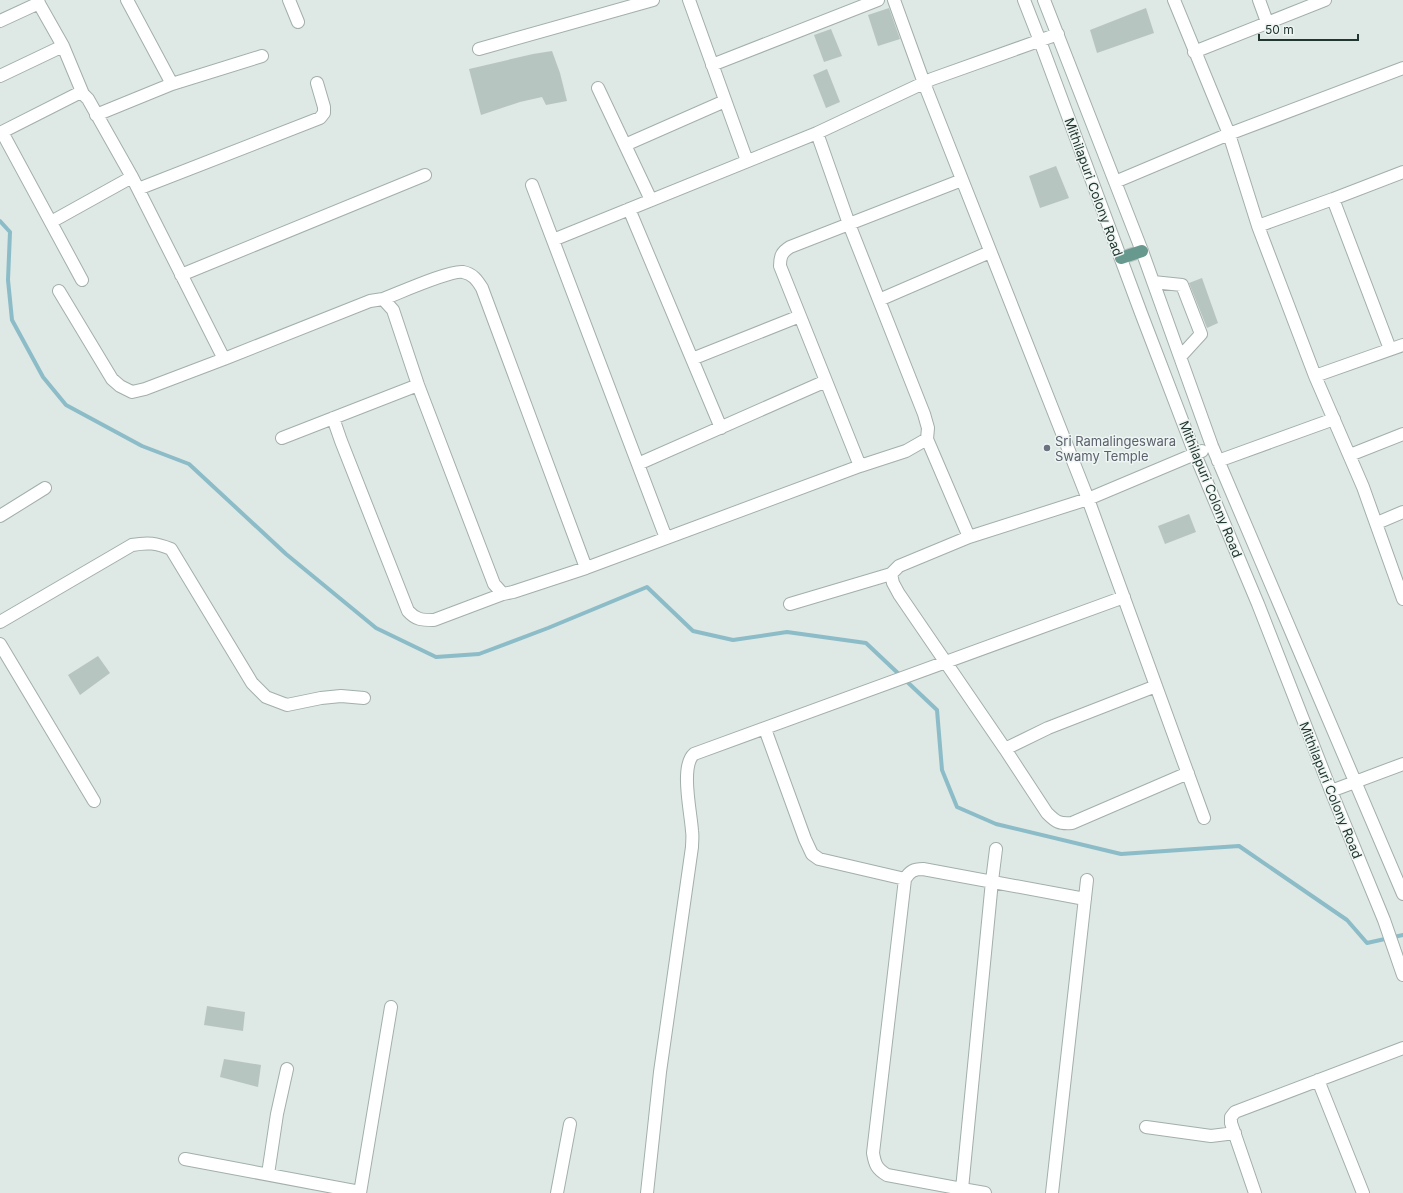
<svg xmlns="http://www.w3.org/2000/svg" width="1403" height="1193" font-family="Inter,sans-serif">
<rect width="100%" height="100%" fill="#dee8e4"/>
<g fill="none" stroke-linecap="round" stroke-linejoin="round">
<path stroke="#8bbcc8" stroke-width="4" d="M 0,221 L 10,232 L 8,280 L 12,320 L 43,377 L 66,405 L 142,446 L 189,464 L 286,554 L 376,628 L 436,657 L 479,654 L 548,628 L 647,587 L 693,631 L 733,640 L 787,632 L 866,643 L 937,710 L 942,770 L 957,807 L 996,824 L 1121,854 L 1239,846 L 1347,920 L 1367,943 L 1403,935"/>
</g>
<path fill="#b7c5c0" d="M 889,8 L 900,39 L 878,46 L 868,15 Z
M 1146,8 L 1154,33 L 1097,53 L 1090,30 Z
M 831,29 L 842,56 L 824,62 L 814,35 Z
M 552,51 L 560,73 L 567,101 L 546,105 L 542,97 L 520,102 L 481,115 L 469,69 L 533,54 Z
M 827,69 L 840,102 L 826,108 L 813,75 Z
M 1056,166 L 1069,198 L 1040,208 L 1029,176 Z
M 1202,278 L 1218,323 L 1207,328 L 1189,283 Z
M 1189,514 L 1196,532 L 1165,544 L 1158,526 Z
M 98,656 L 110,673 L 80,695 L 68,675 Z
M 207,1006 L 245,1012 L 243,1031 L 204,1025 Z
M 224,1059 L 261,1065 L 258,1087 L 220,1077 Z"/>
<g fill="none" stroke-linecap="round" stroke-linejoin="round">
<g stroke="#a2afab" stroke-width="14">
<path id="minor" d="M 37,0 L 63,46 L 83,94 L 88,99 L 132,177 L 224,359 L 370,301 L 383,299 L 393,310 L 418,385 L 494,584 L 503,594 L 513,592 L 586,568 L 860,466 L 906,451 L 927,439 L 928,428 L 924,414 L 849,224 L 817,133 L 932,79 L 1058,34
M 289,0 L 298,22
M 689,0 L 747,161
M 894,0 L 924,83 L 1088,499 L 1204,818
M 1024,0 L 1040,41 L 1141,313 L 1195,454 L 1258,604 L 1331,791 L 1384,920 L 1403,975
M 1044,0 L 1142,251 L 1212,446 L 1403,894
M 1174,0 L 1229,134 L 1258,226 L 1315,376 L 1363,487 L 1403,599
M 1259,0 L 1267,22
M 0,21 L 39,3
M 479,49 L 653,0
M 1194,52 L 1325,0
M 712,65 L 878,0
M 0,76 L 63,46
M 172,84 L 262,56
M 598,88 L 651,200
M 96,115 L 172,84 L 127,0
M 2,132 L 82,280
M 0,133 L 77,94 L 83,94
M 625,145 L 725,101
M 1115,182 L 1229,134 L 1403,68
M 532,185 L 666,538
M 138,189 L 320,118 L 324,113 L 324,107 L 317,83
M 1333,199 L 1390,349
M 629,209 L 721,428
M 51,222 L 132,177
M 1258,226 L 1333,199 L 1403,172
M 553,240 L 817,133
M 181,275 L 425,175
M 1153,282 L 1182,285 L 1201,334 L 1180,357
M 59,291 L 112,379 L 120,386 L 132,392 L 145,389 L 224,359
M 383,299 C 399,293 450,270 463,272 C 473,274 477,280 482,288 L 586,568
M 879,300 L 990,252
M 692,359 L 800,316
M 1315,376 L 1403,345
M 333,418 L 341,441 L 408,611 C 416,620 422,620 434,620 L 503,594
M 282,438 L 418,385
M 927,439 L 969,537
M 1350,455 L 1403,434
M 1218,461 L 1334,419
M 638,464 L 826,381
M 860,466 L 780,266 C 780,256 782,252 790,247 L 962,180
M 0,516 L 45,488
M 1377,523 L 1403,512
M 790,604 L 891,574
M 0,622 L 132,545 C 148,542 156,543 171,549 L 252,683 L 266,697 L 287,705 L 321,698 L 341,696 L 364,698
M 0,644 L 94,801
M 1156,686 L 1048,728 L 1005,749 L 899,594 L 893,583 L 891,574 L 899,566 L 969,537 L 1088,499 L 1202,451
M 765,729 L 805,839 L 812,854 L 819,859 L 905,879
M 1005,749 L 1047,813 C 1056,822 1059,824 1072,823 L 1188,773
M 1331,791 L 1403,764
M 996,849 L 992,881 L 962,1189 L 887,1175 C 877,1169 875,1165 873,1153 L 905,879 C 910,871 914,869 923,869 L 1085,899
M 1318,1080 L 1363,1193
M 1146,1127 L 1211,1136 L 1235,1133
M 185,1159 L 360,1192
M 268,1174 L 277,1114 L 287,1069
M 360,1193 L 391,1007
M 557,1193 L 570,1124
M 647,1193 L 660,1072 L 692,847 C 692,842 693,836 692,831 C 691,813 680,766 694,754 L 1124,597
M 961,1193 L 962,1189 L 985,1193
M 1052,1193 L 1087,880
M 1255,1193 L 1231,1123 L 1231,1117 L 1235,1112 L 1403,1048"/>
</g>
<g stroke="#bcc3c1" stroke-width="14">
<path id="major" d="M 1121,258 L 1142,251"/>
</g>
<use href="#minor" stroke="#fff" stroke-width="12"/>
<use href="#major" stroke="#67998e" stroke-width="12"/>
</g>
<circle fill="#6b7280" stroke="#eef5f2" stroke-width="1.5" cx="1047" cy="448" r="4"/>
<g text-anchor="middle" stroke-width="3" stroke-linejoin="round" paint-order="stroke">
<g font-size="13" fill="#213631" stroke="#eef5f2">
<text transform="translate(1094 187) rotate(70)" y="5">Mithilapuri Colony Road</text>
<text transform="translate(1211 489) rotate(68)" y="5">Mithilapuri Colony Road</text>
<text transform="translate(1331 790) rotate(68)" y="5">Mithilapuri Colony Road</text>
</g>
<g font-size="13" fill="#5b616d" stroke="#eef5f2" text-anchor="start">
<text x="1055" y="446">Sri Ramalingeswara<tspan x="1055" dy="15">Swamy Temple</tspan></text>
</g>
</g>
<path d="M1259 34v6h99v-6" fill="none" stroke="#213631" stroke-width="2"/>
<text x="1265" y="34" font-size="12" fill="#213631" stroke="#eef5f2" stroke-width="3" paint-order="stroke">50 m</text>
</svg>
